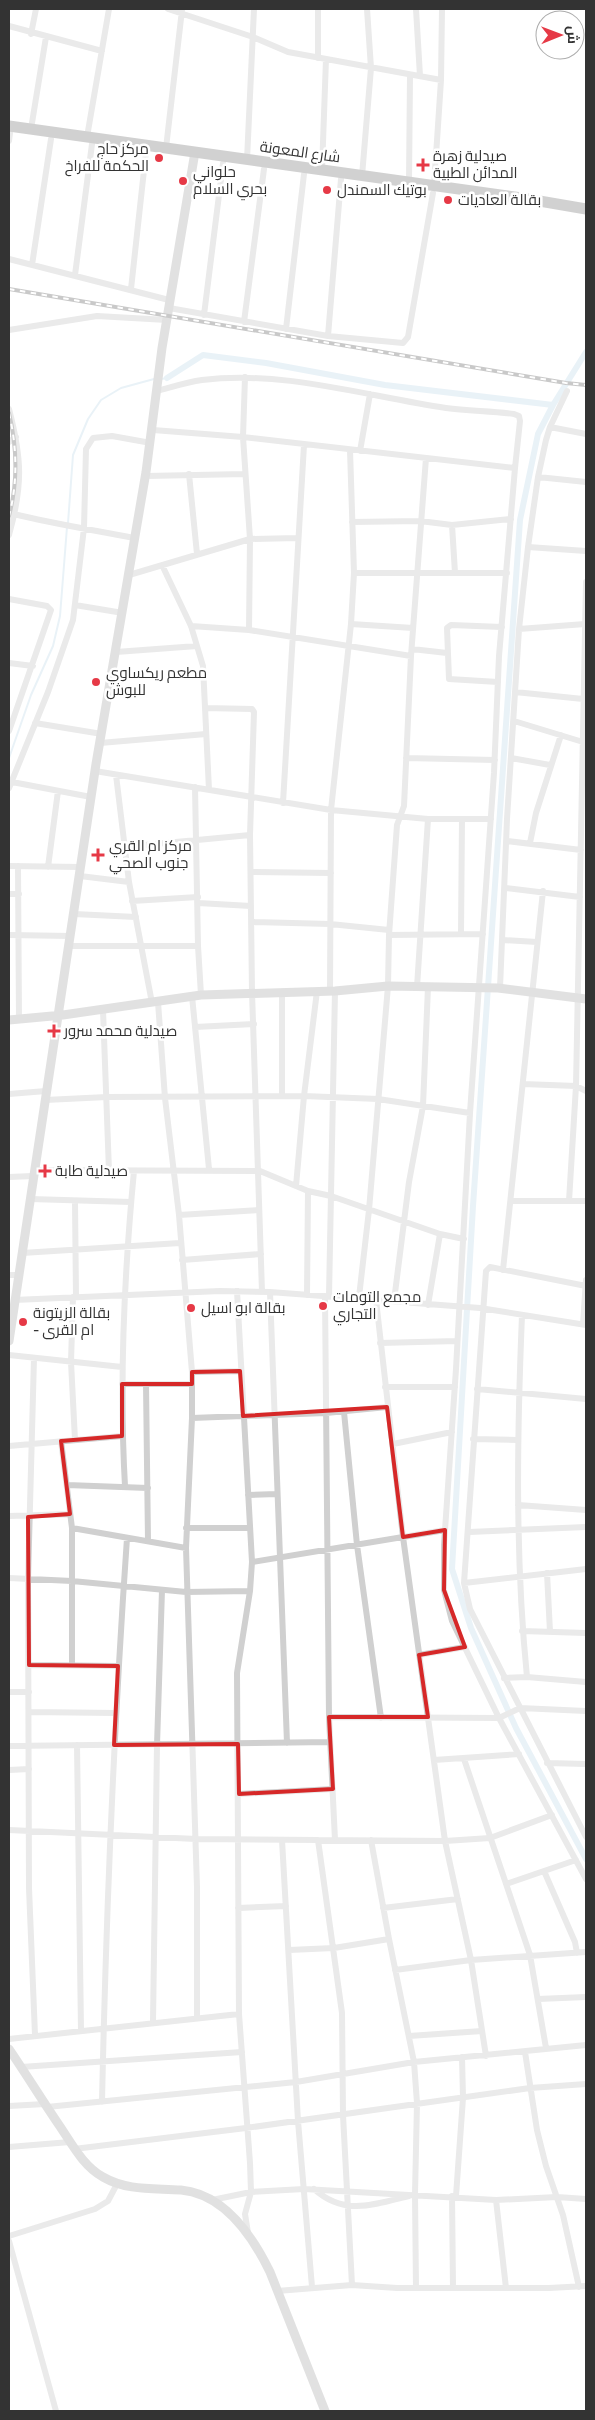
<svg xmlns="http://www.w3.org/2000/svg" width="595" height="2420" font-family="Commissioner,Cairo,sans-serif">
<rect width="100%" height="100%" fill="#fff"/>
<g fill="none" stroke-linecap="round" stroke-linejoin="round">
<path stroke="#cfe2ee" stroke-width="2" d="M 161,379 L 167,378
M 68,523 L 73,455 L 88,419 L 101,400 L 121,388 L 154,379
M 9,758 L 31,695 L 53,646 L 60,616 L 67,527"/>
<path stroke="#cfe2ee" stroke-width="6" d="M 586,352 L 553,405 L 538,434 L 520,520 L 473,1206 L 452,1569 L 471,1628 L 516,1728 L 586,1859
M 167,378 L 203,355 L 266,363 L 385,385 L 553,405"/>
<path stroke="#d0d0d0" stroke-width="6" d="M 168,9 L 253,37 L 288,52 L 441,80
M 318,9 L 318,58
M 416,9 L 420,76
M 9,26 L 102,51
M 31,34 L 36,9
M 31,129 L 46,37
M 87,137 L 109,9
M 9,141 L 10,133
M 166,148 L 182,10
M 247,160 L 254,9
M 322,170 L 326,59
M 362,176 L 371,68 L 367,9
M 409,182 L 410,75
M 434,186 L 441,80 L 442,9
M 9,259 L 169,300
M 32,265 L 51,139
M 75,275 L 92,144
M 131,289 L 146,152
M 169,308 L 328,336 L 403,343 L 408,337 L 433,193
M 204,315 L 223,163
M 244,322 L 264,169
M 286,329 L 304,174
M 9,330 L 97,316 L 167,320
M 328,336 L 341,179
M 245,377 L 243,437 L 250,539 L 249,630
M 157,391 C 172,387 187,382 202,380 C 284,370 365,396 446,408 C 469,411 492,411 514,414 L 519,416 L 520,421 L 515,468
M 9,409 C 22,459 23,485 9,535
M 550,427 L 586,434
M 153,430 L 243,437 L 515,468 L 499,656 L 494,773 L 470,1113 L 456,1369 L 444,1545 L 444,1590 L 452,1621 L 499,1718 L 586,1879
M 9,442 L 16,437
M 360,451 L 370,394
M 189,474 L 197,554
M 146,476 L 245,474
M 538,477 L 586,482
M 14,514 C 54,524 94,530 134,538
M 352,522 L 420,521 L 452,525 L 511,519
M 452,525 L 455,573
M 528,547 L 586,551
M 162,565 L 191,626 L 203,666 L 209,790
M 354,573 L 507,573
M 129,575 L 250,539 L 297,538
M 9,599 L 47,606 L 51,610 L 9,731
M 75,605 L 123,613
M 351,624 L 413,628
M 191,626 L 249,630 L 411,656
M 519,629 L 585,624
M 412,649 L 447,653
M 116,652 L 197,646
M 9,663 L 33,666
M 498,682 L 449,679 L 447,628 L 451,625 L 502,627
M 515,692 L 583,699
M 205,708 L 252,709 L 254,712 L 250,835 L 252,992 L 262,1292
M 514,721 L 583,742
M 35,723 L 102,734
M 100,743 L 206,734
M 406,758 L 495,760
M 511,758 L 550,765
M 95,771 L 331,810 L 428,819 L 491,819
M 116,775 L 129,882 L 152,1003
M 12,782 L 91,797
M 195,787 L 198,946 L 201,995
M 9,788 L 48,692 L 73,620 L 84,528 L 86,449 L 93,438 L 112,436 L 151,443
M 283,803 L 304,445
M 507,841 L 581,850
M 530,843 L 536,813 L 561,735
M 123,847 L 250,835
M 9,866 L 81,867
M 18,866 L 19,1020
M 48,867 L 58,791
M 251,872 L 331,873
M 80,876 L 129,882
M 506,888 L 580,897
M 9,894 L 19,894
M 132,901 L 198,897
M 198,903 L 251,906
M 74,914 L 136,917
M 252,922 L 330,924 L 389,930
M 461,933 L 462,819
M 9,935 L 71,936
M 389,935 L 483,934
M 502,940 L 537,942
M 70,946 L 198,946
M 417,987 L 428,819
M 500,988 L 507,819 L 519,629 L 528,547 L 538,477 L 546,440 L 550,427 L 567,391
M 330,991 L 331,810 L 351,624 L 354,573 L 350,450
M 192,996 L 209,1169
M 158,1002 L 165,1098 L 179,1215 L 192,1372 L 192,1418 L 186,1548 L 197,1887 L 197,2018
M 103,1010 L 109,1171
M 195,1027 L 254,1024
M 523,1084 L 576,1086 L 586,1091
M 9,1094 L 46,1091
M 282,1096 L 282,993
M 45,1100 L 107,1097 L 304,1096 L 378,1099 L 470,1113
M 34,1170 L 260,1171 L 308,1191 L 331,1196 L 440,1234 L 464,1239
M 9,1177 L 33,1176
M 296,1186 L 304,1096 L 317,991
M 30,1199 L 131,1202
M 512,1201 L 586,1201
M 569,1201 L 576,1086 L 586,582
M 75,1202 L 76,1297
M 179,1215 L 259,1210
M 22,1253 L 180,1243
M 182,1260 L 261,1254
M 503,1270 L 543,891
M 9,1275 L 18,1275
M 586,1286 L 490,1267 L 486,1271 L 464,1583 L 470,1609 L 586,1837
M 237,1291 L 252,1562 L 250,1591 L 237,1673 L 239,2014 L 250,2163 L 251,2192 L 245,2214 L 248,2233
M 270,1292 L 287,1743
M 307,1295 L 308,1191
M 325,1296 L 329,1717 L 335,1840
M 329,1296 L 335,991
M 73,1297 L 71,1362 L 75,1440
M 359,1297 L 369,1210 L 388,986 L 389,935 L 397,825 L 404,806 L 411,656 L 426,458
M 14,1300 L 220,1291 L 270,1292 L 480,1308 L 586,1325
M 376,1300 L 403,1537 L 445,1841 L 471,1960 L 486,2056
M 394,1301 L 409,1182 L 423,1106 L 428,987
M 428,1305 L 440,1234
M 522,1315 C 517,1436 515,1557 527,1677
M 583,1324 L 586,1280
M 380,1343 L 457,1341
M 9,1355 L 122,1367
M 34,1358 L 28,1579 L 29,1888 L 35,2035
M 192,1372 L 240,1371
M 122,1384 L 192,1384
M 146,1384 L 148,1541
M 385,1387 L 455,1387
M 477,1389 L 586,1399
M 344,1412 L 357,1545 L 381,1718
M 192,1418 L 326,1413 L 387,1407
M 473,1439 L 517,1440
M 61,1441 L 72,1528 L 72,1665
M 393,1444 L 452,1432
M 9,1446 L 122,1436
M 67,1485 L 148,1488
M 125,1486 C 119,1381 124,1276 134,1171
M 248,1495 L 277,1494
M 518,1505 L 586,1510
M 9,1516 L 70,1514
M 72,1528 L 186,1548
M 186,1528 L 249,1528
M 469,1532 L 586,1527
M 252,1562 L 445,1530
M 547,1573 L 550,1632
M 9,1578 L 72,1581 L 186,1592 L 250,1591
M 464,1583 L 586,1569
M 522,1631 L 586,1633
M 419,1655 L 465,1647
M 29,1665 L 118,1666
M 504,1678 L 527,1677 L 586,1682
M 9,1692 L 29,1692
M 29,1712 L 116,1713
M 329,1717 L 499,1718 L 520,1708 L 586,1711
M 77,1745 L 81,2030
M 9,1746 L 330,1742
M 464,1759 L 530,1955 L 546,2048
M 434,1760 L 519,1754
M 547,1763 L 586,1764
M 9,1770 L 29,1769
M 239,1794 L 333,1789
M 9,1830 L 196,1839 L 445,1841 L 490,1838 L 552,1815
M 282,1840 L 298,2121 L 312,2287
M 318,1840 L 342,2013 L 343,2115 L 352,2285
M 371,1840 L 389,1939 L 414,2062 L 417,2103 L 415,2194 L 416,2288
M 544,1871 L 575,1942 L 577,1953
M 506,1884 L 576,1860
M 238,1908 L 286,1906
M 383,1908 L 458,1899
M 289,1950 L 334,1948 L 389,1939
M 395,1970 L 471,1960 L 586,1952
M 538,1999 L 586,1997
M 153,2022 L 157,1745 L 162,1590
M 409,2036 L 482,2031
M 9,2039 L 239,2014
M 525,2052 L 537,2130 L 546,2166 L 563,2215 L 579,2287
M 21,2067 L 242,2052
M 102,2102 C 106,1914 114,1726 127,1538
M 9,2106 L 45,2104
M 47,2107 L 296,2082 L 414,2062 L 586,2045
M 9,2147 L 70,2142
M 74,2149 L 246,2128 L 530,2088 L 586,2084
M 314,2189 C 344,2216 373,2205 409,2196
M 452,2196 L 453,2288
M 456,2196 L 463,2098 L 462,2057
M 212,2200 L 251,2192 L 304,2189 L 496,2200 L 557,2197 L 586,2199
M 496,2200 L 506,2288
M 9,2236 L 95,2209 L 108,2201 L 117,2184
M 9,2241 L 56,2411
M 277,2291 L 352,2285 L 397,2288 L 549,2288 L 586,2286"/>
<path stroke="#bdbdbd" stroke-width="9" d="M 9,1020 L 63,1015 L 201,995 L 335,991 L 388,986 L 498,988 L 586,999
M 9,1341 L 96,764 L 146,472 L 162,348 L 195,152
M 9,2049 C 26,2074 42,2100 59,2125 C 72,2144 83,2166 103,2177 C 127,2191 154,2188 181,2190 C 224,2194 253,2237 270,2272 L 325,2411"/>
<path stroke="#9a9a9a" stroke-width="11" d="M 9,126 L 522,198 L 586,209"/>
<g stroke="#888" stroke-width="4">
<path id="rail" d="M 9,289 L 566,383 L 586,385
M 9,413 C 17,447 18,482 9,516"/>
</g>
<use href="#rail" stroke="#fff" stroke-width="2" stroke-dasharray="5.5" stroke-linecap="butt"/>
</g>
<path d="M0 0H595V2420H0ZM 240,1371 L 243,1416 L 387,1407 L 403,1537 L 445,1530 L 444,1590 L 465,1647 L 419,1655 L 428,1717 L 329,1717 L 333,1789 L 239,1794 L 238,1744 L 114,1745 L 118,1666 L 29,1665 L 28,1517 L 70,1514 L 61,1441 L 122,1436 L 122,1384 L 192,1384 L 192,1372 Z" fill="#fff" fill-opacity=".55" fill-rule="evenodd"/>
<path fill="none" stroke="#d62828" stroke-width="4" stroke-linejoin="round" d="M 240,1371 L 243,1416 L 387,1407 L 403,1537 L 445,1530 L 444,1590 L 465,1647 L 419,1655 L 428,1717 L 329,1717 L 333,1789 L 239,1794 L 238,1744 L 114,1745 L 118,1666 L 29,1665 L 28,1517 L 70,1514 L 61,1441 L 122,1436 L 122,1384 L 192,1384 L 192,1372 Z"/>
<g fill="#e63946" stroke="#fff" stroke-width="2">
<circle cx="159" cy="158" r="5"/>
<path d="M420.5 157.5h5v5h5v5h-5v5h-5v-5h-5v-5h5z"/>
<circle cx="183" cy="181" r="5"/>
<circle cx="327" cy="190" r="5"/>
<circle cx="448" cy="200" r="5"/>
<circle cx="96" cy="682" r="5"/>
<path d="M95.5 847.5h5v5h5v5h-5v5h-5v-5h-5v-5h5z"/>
<path d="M51.5 1023.5h5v5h5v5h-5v5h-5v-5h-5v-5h5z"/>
<path d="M42.5 1163.5h5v5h5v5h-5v5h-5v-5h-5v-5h5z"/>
<circle cx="323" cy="1306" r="5"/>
<circle cx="191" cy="1308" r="5"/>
<circle cx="23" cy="1322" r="5"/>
</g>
<g text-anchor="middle" stroke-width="5" stroke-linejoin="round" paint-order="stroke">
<g font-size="15" fill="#333" stroke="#fff" text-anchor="start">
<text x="149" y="154" text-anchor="end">مركز حاج<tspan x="149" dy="17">الحكمة للفراخ</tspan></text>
<text x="433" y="161">صيدلية زهرة<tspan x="433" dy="17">المدائن الطبية</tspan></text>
<text x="193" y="177">حلواني<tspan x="193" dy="17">بحري السلام</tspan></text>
<text x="337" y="195">بوتيك السمندل</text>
<text x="458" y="205">بقالة العاديات</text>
<text x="106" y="678">مطعم ريكساوي<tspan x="106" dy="17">للبوش</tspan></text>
<text x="109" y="851">مركز ام القري<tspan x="109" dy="17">جنوب الصحي</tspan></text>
<text x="64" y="1036">صيدلية محمد سرور</text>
<text x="55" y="1176">صيدلية طابة</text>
<text x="333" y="1302">مجمع التومات<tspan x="333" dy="17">التجاري</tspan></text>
<text x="201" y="1313">بقالة ابو اسيل</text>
<text x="33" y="1318">بقالة الزيتونة<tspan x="33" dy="17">- ام القرى</tspan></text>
</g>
<g font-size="15" fill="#333" stroke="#fff">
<text transform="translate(300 152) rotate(8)" y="5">شارع المعونة</text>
</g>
</g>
<rect width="595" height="2420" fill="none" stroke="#333333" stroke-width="20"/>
<g transform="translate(560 35) rotate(89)"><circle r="24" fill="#ffffff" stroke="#adadad"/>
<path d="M0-4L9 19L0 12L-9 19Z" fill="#e63946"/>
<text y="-8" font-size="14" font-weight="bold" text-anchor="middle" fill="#333333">ش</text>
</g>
</svg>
